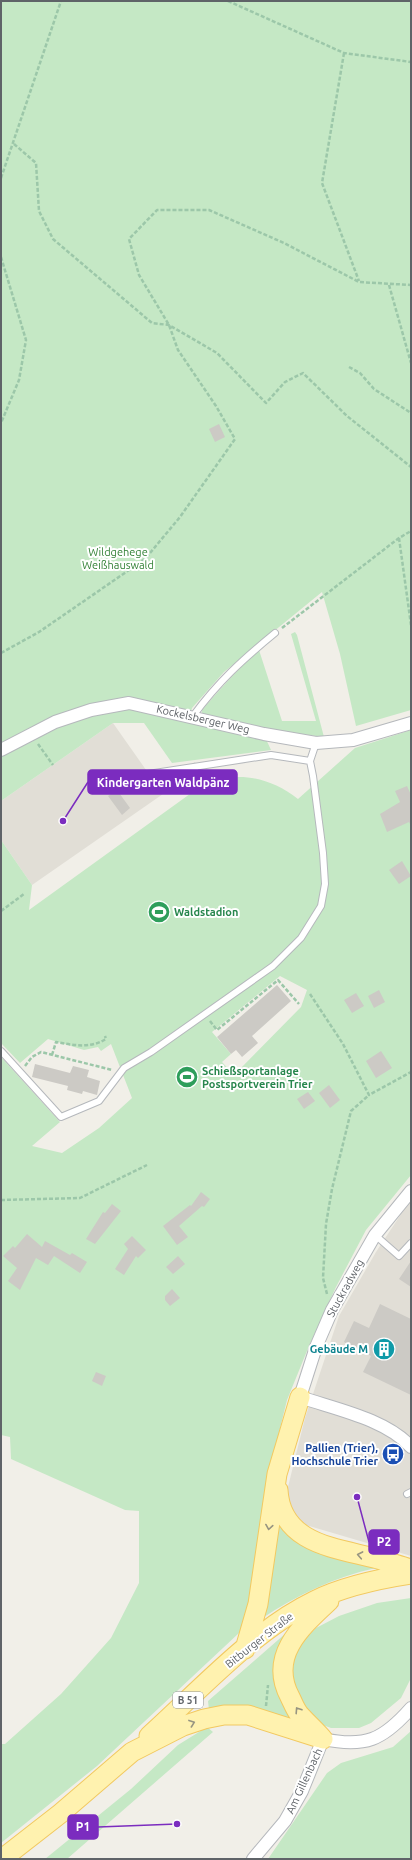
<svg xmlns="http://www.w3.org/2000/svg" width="412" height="1860" font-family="Ubuntu,sans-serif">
<rect width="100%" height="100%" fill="#f1efe8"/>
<path fill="#e1ded6" d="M 113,723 L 163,794 L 32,885 L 1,840 L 1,801 Z
M 411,1199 L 411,1556 L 299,1523 L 292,1511 L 287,1491 L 305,1418 L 339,1316 L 376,1252 Z"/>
<path fill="#c5e8c5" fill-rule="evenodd" d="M 1,1 L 411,1 L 411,710 L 356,726 L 340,654 L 322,592 L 224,672 L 192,708 L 189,719 L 265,737 L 271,750 L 172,763 L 144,723 L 113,723 L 1,801 Z
M 295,632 L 297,635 L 324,737 L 271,730 L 202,714 L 202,710 C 220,689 238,669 259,650 L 282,721 L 316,721 L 291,634 Z
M 411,730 L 411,1175 L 366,1230 L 336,1287 L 309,1346 L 287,1400 L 269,1473 L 251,1604 L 239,1633 L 97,1766 L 1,1843 L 1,1744 L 5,1744 L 61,1694 L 111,1638 L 139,1583 L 139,1511 L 125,1510 L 11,1459 L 10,1437 L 1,1435 L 1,1057 L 60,1122 L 32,1146 L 62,1153 L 99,1128 L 132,1098 L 111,1044 L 101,1051 L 98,1047 L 84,1050 L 48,1039 L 20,1063 L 1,1043 L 1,840 L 32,885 L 29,910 L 201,786 C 235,770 268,776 298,799 L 355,748 ZM 280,976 L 307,990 L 301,1007 L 234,1075 L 222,1062 L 231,1054 L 212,1032 Z
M 275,1515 L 376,1568 C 334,1577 297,1595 261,1619 Z
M 411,1598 L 411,1678 L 401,1698 L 371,1723 L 359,1728 L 331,1728 L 320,1724 L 305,1712 L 290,1679 L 293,1658 L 304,1640 L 316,1628 L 339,1616 L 377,1603 Z
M 286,1633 L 285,1637 L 299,1724 L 209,1710 L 208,1701 Z
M 207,1727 L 213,1732 L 67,1859 L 45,1859 L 131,1789 L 178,1745 Z
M 411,1731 L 411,1859 L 268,1859 L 327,1773 L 341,1763 L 393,1747 Z"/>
<path fill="#cccac5" d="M 219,424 L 225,437 L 215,442 L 209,429 Z
M 407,786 L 411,795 L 411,826 L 409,822 L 387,832 L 380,814 L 400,802 L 395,791 Z
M 117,790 L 130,808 L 122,815 L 108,796 Z
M 402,861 L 411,876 L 399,884 L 389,870 Z
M 277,985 L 291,1001 L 252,1036 L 258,1043 L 242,1057 L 236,1050 L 231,1054 L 217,1037 Z
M 379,990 L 385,1002 L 374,1008 L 368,996 Z
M 356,993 L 364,1006 L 352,1013 L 344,1000 Z
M 381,1051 L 392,1068 L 376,1078 L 366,1061 Z
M 35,1064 L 70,1073 L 73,1066 L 89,1070 L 87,1077 L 100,1081 L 97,1095 L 83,1091 L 82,1094 L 67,1090 L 68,1086 L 32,1077 Z
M 329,1085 L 340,1100 L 330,1108 L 319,1093 Z
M 308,1092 L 315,1101 L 304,1109 L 297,1099 Z
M 201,1192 L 210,1199 L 204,1207 L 202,1206 L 179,1226 L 188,1237 L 177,1245 L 163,1226 L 190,1205 L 191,1206 Z
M 112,1204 L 121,1211 L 95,1244 L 86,1239 L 103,1212 L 105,1213 Z
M 27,1234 L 42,1247 L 45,1241 L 70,1255 L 72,1253 L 87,1262 L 80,1273 L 54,1256 L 48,1265 L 36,1258 L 20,1290 L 8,1281 L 17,1268 L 3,1256 L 13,1246 L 15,1248 Z
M 132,1236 L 146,1250 L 138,1258 L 136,1256 L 124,1275 L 115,1269 L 128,1249 L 124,1244 Z
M 178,1256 L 185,1264 L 173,1274 L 166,1267 Z
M 411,1261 L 411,1287 L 399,1279 Z
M 172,1289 L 180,1298 L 170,1306 L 165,1300 L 165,1296 Z
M 380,1304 L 411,1319 L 411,1395 L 363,1372 L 371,1356 L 344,1342 L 354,1321 L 369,1328 Z
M 96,1372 L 106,1376 L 102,1386 L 92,1381 Z"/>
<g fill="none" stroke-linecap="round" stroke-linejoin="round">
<g stroke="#b5b8bc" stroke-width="8">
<path id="service" d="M 193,716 C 218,682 242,660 275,633
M 194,767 L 201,786
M 148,774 L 271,755 L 310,761
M 1,1051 L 61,1117 L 99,1101 L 124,1068 L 151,1052 L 273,966 L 301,938 L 321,906 L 325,884 L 323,853 L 313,776 L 310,761 L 316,743
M 375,1235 L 399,1256 L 411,1243
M 407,1494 L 411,1492"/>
</g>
<g stroke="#b5b8bc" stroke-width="14">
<path id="minor" d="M 1,750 L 55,722 L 91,710 L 129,703 L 264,734 L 316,743 L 353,740 L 411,723
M 411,1191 L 375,1235 L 332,1310 L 316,1347 L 300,1397 C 335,1409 386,1419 411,1447
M 253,1859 L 285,1821 L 302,1791 L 323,1739 C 365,1748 383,1740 411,1708"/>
</g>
<g stroke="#f2c960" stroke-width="21">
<path id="primary" d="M 278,1490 C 281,1545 338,1548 378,1559 C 389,1562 400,1566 411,1569
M 245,1649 L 258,1604 L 277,1474 L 300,1397
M 149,1736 C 199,1691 254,1630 314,1601 C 344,1586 378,1579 411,1574
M 322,1738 C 315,1730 306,1722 299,1714 C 295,1709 293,1703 290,1697 C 268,1656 301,1627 329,1601
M 2,1859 L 61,1813 L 132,1752 L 183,1726 L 204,1719 L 224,1715 L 248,1715 L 323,1739"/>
</g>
<path stroke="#9cc7a9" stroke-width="2.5" stroke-dasharray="4 2" stroke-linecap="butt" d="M 228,1 L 344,53 L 411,62
M 344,53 L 322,183 L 359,281
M 14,144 L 36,163 L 39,211 L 53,239 L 152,323 L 169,325 L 217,353 L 266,403 L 285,382 L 303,373 L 347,416 L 411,467
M 1,178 L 61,1
M 1,257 L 26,340 L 19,380 L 1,423
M 389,285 L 411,363
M 349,367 L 360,373 L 374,389 L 411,413
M 399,538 L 411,625
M 282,628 L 399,538 L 411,531
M 1,653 L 39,632 L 145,559 L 180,517 L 235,439 L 216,406 L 178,350 L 169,325 L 139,275 L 129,239 L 157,210 L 209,210 L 284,243 L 359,282 L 411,285
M 38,744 L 53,765
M 1,911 L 24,894
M 310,994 L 343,1044 L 369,1095 L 411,1072
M 210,1021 L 217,1030 L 278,980 L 299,1004
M 52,1055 L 56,1042 C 73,1045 90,1049 106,1039 L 105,1036
M 25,1066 L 32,1057 L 41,1052 L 112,1070
M 1,1200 L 80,1198 L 147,1165
M 327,1294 L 323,1278 L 326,1224 L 332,1189 L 351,1111 L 369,1095
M 266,1706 L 268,1685"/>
<use href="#service" stroke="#fff" stroke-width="6"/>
<use href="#minor" stroke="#fff" stroke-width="12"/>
<use href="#primary" stroke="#fff2af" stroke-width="19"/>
</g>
<defs><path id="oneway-chevron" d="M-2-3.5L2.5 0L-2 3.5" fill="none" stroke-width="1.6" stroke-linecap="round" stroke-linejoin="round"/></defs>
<g stroke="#979581">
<use href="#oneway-chevron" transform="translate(269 1527) rotate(99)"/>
<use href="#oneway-chevron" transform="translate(360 1555) rotate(-169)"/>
<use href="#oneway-chevron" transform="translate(298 1710) rotate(-123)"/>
<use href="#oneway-chevron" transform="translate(192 1723) rotate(-20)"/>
</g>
<defs>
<g id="stadium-disc" transform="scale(1.15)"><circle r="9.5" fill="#2e9e5b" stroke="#fff"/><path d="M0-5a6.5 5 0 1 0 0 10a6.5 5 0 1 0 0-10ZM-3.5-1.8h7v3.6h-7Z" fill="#fff"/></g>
<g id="building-disc" transform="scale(1.15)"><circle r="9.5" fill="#0f9aa8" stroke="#fff"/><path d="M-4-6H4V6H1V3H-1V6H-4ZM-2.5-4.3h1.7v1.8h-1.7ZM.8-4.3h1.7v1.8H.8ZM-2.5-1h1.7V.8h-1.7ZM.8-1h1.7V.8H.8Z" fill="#fff"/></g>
<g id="bus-disc" transform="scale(1.15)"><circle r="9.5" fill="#1a4fb4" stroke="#fff"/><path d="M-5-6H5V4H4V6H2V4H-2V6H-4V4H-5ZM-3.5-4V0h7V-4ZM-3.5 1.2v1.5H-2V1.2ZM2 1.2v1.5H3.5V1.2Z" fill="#fff"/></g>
</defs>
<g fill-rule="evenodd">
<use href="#stadium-disc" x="159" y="912"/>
<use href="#stadium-disc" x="187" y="1077"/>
<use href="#building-disc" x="384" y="1349"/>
<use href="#bus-disc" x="393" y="1454"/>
</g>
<g text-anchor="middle" stroke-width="4" stroke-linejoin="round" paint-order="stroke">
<rect fill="#fff" stroke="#8f9295" stroke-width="1" x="173" y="1692" width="30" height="16" rx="3"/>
<g font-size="10" font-weight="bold" fill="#5f6368">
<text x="188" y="1704">B 51</text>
</g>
<g font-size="11" fill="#348238" stroke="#fff">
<text x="118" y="556">Wildgehege<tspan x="118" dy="13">Weißhauswald</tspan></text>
</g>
<g font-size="11" fill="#5f6368" stroke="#fff">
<text transform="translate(203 719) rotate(13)" y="4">Kockelsberger Weg</text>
<text transform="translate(345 1288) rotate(-61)" y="4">Stuckradweg</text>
<text transform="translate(259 1640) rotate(-38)" y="4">Bitburger Straße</text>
<text transform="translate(304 1781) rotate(-65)" y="4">Am Gillenbach</text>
</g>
<g font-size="11" font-weight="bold" fill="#27864d" stroke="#fff" text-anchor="start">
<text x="174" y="916">Waldstadion</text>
<text x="202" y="1075">Schießsportanlage<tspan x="202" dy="13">Postsportverein Trier</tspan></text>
</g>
<g font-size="11" font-weight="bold" fill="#0d838f" stroke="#fff" text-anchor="end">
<text x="368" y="1353">Gebäude M</text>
</g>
<g font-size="11" font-weight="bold" fill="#164399" stroke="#fff" text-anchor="end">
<text x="378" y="1452">Pallien (Trier),<tspan x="378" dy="13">Hochschule Trier</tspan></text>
</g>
</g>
<path fill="none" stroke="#7b2cbf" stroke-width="1.5" d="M63 821L88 782M357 1497L369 1542M177 1824L98 1827"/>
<g fill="#7b2cbf" stroke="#fff" stroke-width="1.5">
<circle cx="63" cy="821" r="4"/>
<circle cx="357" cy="1497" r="4"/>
<circle cx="177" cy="1824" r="4"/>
</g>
<g fill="#7b2cbf" stroke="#7b2cbf" stroke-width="1.5">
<rect x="88" y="770" width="149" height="24" rx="4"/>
<rect x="369" y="1530" width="30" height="24" rx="4"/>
<rect x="68" y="1815" width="30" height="24" rx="4"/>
</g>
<g font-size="12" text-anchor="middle" font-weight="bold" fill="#fff">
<text x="163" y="787">Kindergarten Waldpänz</text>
<text x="384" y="1546">P2</text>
<text x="83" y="1831">P1</text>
</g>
<rect width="412" height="1860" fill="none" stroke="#5f6368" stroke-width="4"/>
</svg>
